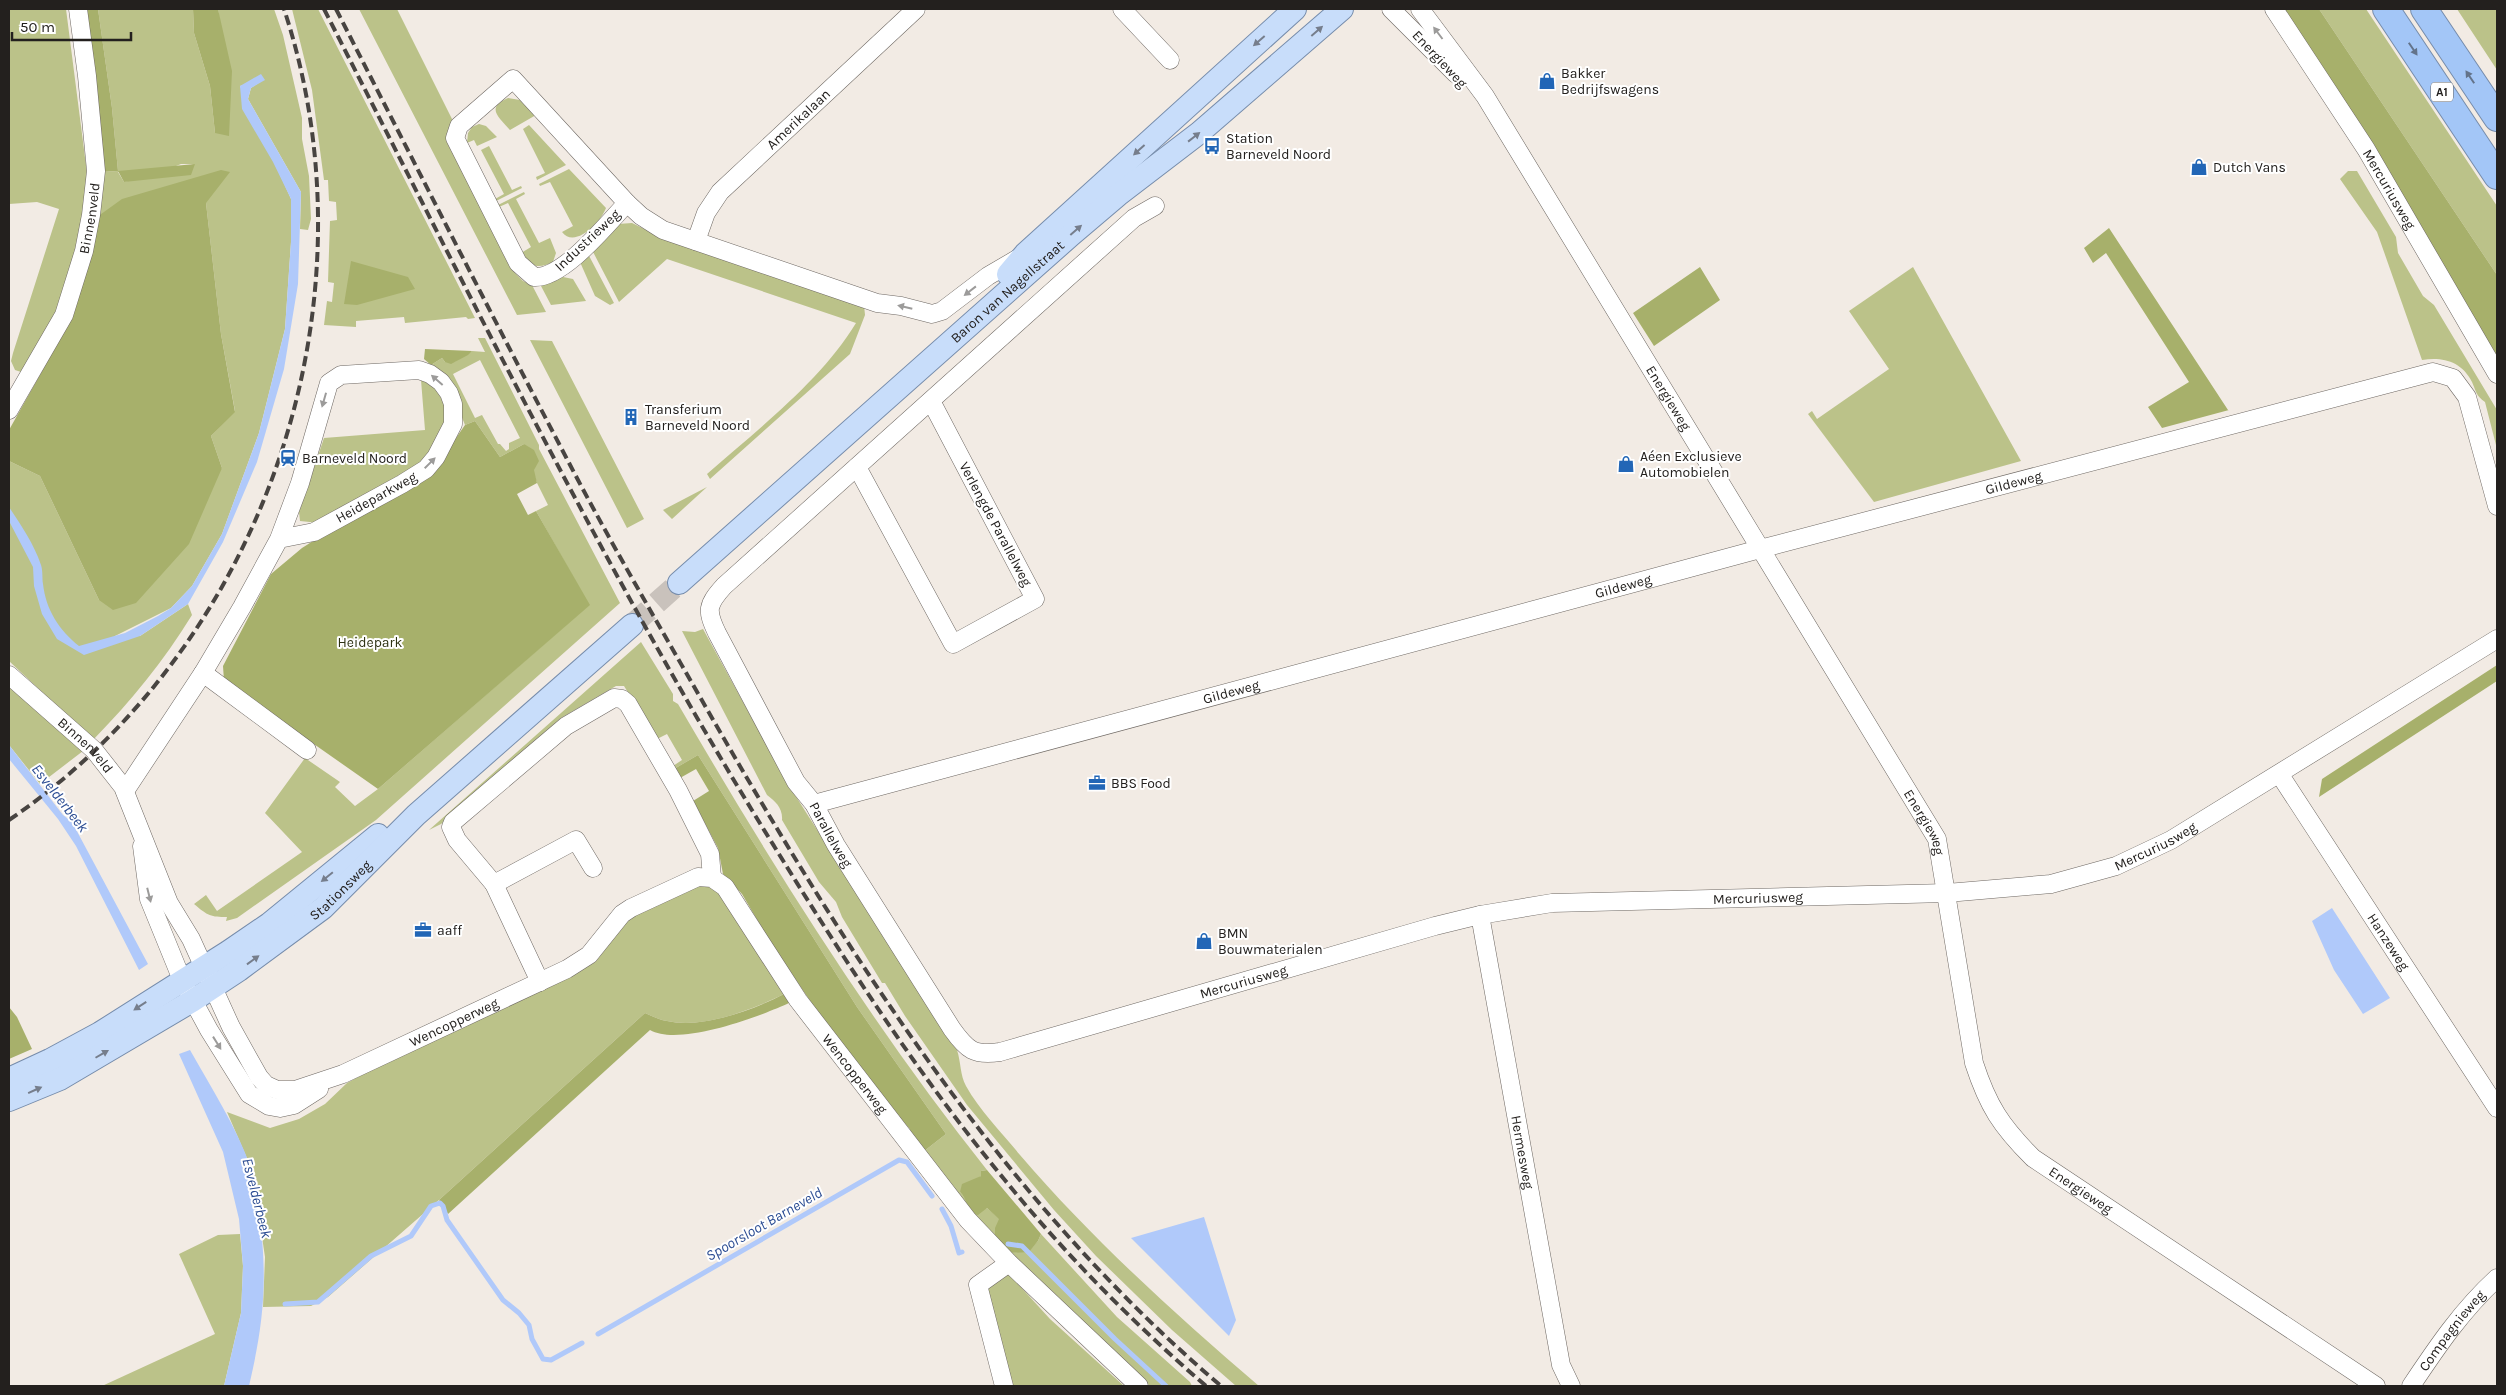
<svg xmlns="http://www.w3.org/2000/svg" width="2506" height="1395" font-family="Karla,sans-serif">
<rect width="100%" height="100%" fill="#f2ebe4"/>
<path fill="#bbc289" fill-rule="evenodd" d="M 9,9 L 66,9 L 87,173 L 82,219 L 77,250 L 56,315 L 21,372 L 15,370 L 11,361 L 13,353 L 59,209 L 37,202 L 9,204 Z
M 98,9 L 193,9 L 194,33 L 210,86 L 215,133 L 220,23 L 218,9 L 274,9 L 283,35 L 302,118 L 302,139 L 309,176 L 311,219 L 308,230 L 300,229 L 301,192 L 248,99 L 251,88 L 264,79 L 240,86 L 291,199 L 291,242 L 285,329 L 259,433 L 222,534 L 192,586 L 171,608 L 115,636 L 140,636 L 188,604 L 192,615 C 163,662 131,701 93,740 L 9,661 L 9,461 L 40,476 L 99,600 L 222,468 L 211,436 L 235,411 L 221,334 L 206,203 L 97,217 L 101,172 L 118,171 L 112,108 ZM 181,164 L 195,164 L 124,182 L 118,172 L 171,168 Z
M 292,9 L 318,9 L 475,318 L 468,319 L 466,317 L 405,323 L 404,317 L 356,321 L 356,327 L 324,325 L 327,301 L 332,302 L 334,283 L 328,282 L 330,221 L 337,220 L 336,202 L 329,201 L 328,180 L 324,180 L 312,90 Z
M 359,9 L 397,9 L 454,123 L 453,152 L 515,273 L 523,281 L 532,285 L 546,312 L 517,315 Z
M 2319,9 L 2366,9 L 2497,206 L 2497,275 Z
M 2457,9 L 2497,9 L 2497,70 Z
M 508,98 L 520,100 L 536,115 L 510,130 C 499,117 485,108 508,98 Z
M 479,124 L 486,126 L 497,137 L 477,146 L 474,140 L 467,143 L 468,133 L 472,127 Z
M 529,125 L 566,165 L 537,180 L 536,177 L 545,173 L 523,129 Z
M 489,146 L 512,190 L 521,186 L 522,188 L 496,201 L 495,199 L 504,194 L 481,150 Z
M 569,169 L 606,208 C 601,222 575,249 562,232 L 573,226 L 550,182 L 540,186 L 539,184 Z
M 2348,171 L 2357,171 L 2396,237 L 2398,253 L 2423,296 L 2434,305 L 2497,410 L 2497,449 L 2485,402 C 2476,396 2476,391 2472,382 C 2461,361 2443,357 2422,360 L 2377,232 L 2340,179 Z
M 524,192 L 525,194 L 516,199 L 539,243 L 550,238 L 556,253 L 553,262 C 537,270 531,266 521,253 L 531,247 L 508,203 L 499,207 L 498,205 Z
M 632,223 L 671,242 L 864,305 L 865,315 L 850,354 L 710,479 L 707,474 C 758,429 821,381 856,323 L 667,259 L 619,302 L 591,248 L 618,224 Z
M 587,252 L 614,303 L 610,305 L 595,296 L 580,262 Z
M 1913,267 L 2021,461 L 1874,502 L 1808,414 L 1812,411 L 1817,419 L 1889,369 L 1849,311 Z
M 563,277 L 573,279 L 586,301 L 551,305 L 541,286 Z
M 478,338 L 485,338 L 539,445 L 539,449 L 620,603 L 376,820 L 237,918 L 226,921 L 227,917 C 211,917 208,916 194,904 L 206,895 L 217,911 L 302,852 L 265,813 L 305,758 L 340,782 L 335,787 L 355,806 L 378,789 L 589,605 L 536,511 L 548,505 L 537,483 L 524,444 L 500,457 L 475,421 L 465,425 L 445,375 L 431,365 L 442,358 L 445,362 L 454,362 L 472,351 L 485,352 ZM 480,360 L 520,438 L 509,443 L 509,449 L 506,451 L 500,444 L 498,444 L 482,415 L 475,418 L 453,374 Z
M 530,340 L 552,341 L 644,519 L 627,528 Z
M 421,380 C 439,386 443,401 448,417 L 428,460 L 319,523 L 300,521 L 299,512 L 324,438 L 425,430 Z
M 707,487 L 672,519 L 663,510 Z
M 703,629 L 788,784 L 957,1050 C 961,1062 960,1075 966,1086 C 980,1111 1002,1133 1020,1155 C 1092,1239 1175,1314 1259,1386 L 1236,1386 L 1172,1330 L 1096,1256 L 1054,1210 L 967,1105 L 905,1016 L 885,983 L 882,983 L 842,917 L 836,902 L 819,882 L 782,820 C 783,808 775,801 767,795 L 682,631 L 695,632 Z
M 641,642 L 673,694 L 673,701 L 678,704 C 772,865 871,1024 987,1170 L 981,1171 L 981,1176 L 960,1192 L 969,1203 L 969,1209 L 923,1152 L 946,1134 L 857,1007 L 698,755 L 674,769 L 673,766 L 682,760 L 667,734 L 657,739 L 624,686 L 616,686 L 561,718 L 441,824 L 429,830 Z
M 9,684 L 83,751 L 40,784 L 9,745 Z
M 707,884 L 724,895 L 784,994 C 752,1010 703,1029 667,1021 C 659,1020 652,1016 645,1013 L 439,1200 L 328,1297 L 311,1306 L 263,1307 L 265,1257 L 252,1170 L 227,1112 L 270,1128 L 299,1119 L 325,1104 L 347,1083 L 372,1069 L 597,960 L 627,920 L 689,887 Z
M 987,1208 L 1000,1219 L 995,1239 L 972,1214 Z
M 240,1234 L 243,1266 L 241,1313 L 224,1386 L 102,1386 L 215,1334 L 179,1254 L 218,1235 Z
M 1041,1234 L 1117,1317 L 1190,1382 L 1192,1386 L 1150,1386 L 1009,1253 L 1029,1251 L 1038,1241 Z
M 1007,1272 L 1050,1319 L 1124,1386 L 1013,1386 L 987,1285 Z"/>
<path fill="#a7b06b" d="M 83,9 L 98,9 L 112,108 L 118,171 L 195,164 L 191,175 L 124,182 L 118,171 L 101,172 Z
M 193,9 L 218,9 L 232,71 L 229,136 L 215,133 L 210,86 L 194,33 Z
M 2283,9 L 2319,9 L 2497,275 L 2497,360 L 2371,145 Z
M 221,170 L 230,172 L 206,203 L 221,334 L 235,412 L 211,436 L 222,468 L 189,544 L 136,603 L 113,610 L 99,600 L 40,476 L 9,461 L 9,430 L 41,373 L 69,317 L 97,217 L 122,199 Z
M 2109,228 L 2228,410 L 2229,410 L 2162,428 L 2148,407 L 2189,382 L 2106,253 L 2093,263 L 2084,248 Z
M 351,261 L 408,277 L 415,289 L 357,305 L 344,304 Z
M 1700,267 L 1720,300 L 1654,346 L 1633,313 Z
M 425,349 L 472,351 L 468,355 L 451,364 L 445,362 L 442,358 L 431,365 L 424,359 Z
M 475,421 L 500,457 L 524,444 L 534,450 L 539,461 L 534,470 L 537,483 L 517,494 L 528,515 L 536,511 L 590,605 L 378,789 L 224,681 L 223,666 L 271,574 L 302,548 L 440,461 L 465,425 Z
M 2497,665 L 2497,681 L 2319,797 L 2322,779 Z
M 698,755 L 857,1007 L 946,1134 L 923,1152 L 909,1128 L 893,1110 L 828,1027 L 772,945 L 742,894 L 723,874 L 718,848 L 693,801 L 709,791 L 696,769 L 680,778 L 674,769 Z
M 784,994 L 789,1003 C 761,1016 679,1047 650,1030 L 448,1214 L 439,1200 L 645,1013 C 652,1016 659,1020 667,1021 C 702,1029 753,1010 784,994 Z
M 9,1007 L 17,1017 L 32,1049 L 9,1059 Z
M 987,1170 L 1041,1234 L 1038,1241 L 1029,1252 L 1009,1253 L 995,1239 L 995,1228 L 999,1219 L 987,1208 L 978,1215 L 972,1214 C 967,1207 967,1199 960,1192 L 962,1184 L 981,1176 L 981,1171 Z"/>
<path fill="#b0c9fa" d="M 261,74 L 265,80 L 251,88 L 248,99 L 301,192 L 298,284 L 284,369 L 257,462 L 223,542 L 188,604 L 140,636 L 84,655 L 57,639 L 42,614 L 34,586 L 33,567 L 9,521 L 9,507 C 21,525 34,544 41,565 C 43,571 42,578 43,584 C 46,610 59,630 79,646 L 125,633 L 158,616 L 171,608 L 192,586 L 222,534 L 259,433 L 285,329 L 291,242 L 291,199 L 273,162 L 242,109 L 240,86 Z
M 9,745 L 63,815 L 72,822 L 148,964 L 139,970 L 76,846 L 58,819 L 9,759 Z
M 2332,908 L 2390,998 L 2363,1014 L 2334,970 L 2312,921 Z
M 190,1050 C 212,1089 236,1126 251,1168 C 256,1182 257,1199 259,1213 C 268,1278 264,1322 249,1386 L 224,1386 L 241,1313 L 243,1266 L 239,1219 L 223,1152 L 179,1054 Z
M 1204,1217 L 1236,1320 L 1229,1336 L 1131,1238 Z"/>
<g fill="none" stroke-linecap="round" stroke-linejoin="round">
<path stroke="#b0c9fa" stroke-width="5" d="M 942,1209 L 951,1226 L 959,1253 L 962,1252
M 1008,1244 L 1022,1246 L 1115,1339 L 1166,1386
M 285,1304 L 318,1302 L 371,1256 L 411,1236 L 431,1206 L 440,1203 L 443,1206 L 447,1220 L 503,1300 L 519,1313 L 529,1325 L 532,1339 L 543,1359 L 551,1360 L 582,1343
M 598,1334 L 899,1160 L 907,1162 L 932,1196"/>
<path stroke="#c9c2bc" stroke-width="22" stroke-dasharray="22 11" stroke-linecap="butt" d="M 632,625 L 679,583"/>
<g stroke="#6e6863" stroke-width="19">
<g id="minor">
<path d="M 1122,9 L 1170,60"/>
<path d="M 1391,9 L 1456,74"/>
<path id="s1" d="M 1420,9 L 1485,96 L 1937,839 L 1974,1063 C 1988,1106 2001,1126 2033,1158 L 2376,1386"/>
<path id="s2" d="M 2274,9 L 2366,149 L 2497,374"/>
<path d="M 513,79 L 627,203 C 607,224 563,279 534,277 L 518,263 L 455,138 L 459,126 Z"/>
<path d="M 627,203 L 641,216 L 663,230 L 877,303 L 901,306 L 932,314 L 942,311 L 988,276 L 1017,259"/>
<path id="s3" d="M 1155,206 L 1134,218 L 724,586 C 707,605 706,610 717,633 L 796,782 L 814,804 L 836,845 L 952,1029 C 967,1050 974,1056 1000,1052 L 1435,926 L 1480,915 L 1552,903 L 1947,893 L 2051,884 L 2116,866 L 2171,840 L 2497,639"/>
<path id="s4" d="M 696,241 L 706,213 L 720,192 L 916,9"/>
<path id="s5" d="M 9,410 L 64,315 L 84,251 L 91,215 L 96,171 L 87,76 L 78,9"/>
<path d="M 857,467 L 953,644 L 1035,599 L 931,401"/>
<path d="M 203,673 L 307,750"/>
<path id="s6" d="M 9,675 L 94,750 L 123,787 L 169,903 L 191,939 L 231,1027 L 259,1077 L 266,1085 L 277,1090 L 295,1090 L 343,1074 L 567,969 L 589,955 L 622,914 L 631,908 L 698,877 L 712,878 L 725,887 L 798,1000 L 968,1220 L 1009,1263 L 1139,1386"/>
<path id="s7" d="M 2280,775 L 2497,1108"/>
<path d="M 125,791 L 203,673 L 242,607 L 279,539 L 300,483 L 329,383 L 341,375 L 419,370 L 430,374 L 441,382 L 449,393 L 453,404 L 453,424 L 436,457 L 426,469 L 402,484 L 314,532 L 279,539"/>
<path id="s8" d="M 814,804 L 1760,549 L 2433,372 L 2453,378 L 2467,397 L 2497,506"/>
<path d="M 142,846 L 149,899 L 182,980 L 209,1030 L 249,1094 L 269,1106 L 280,1108 L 294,1105 L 319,1089"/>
<path d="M 593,868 L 576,840 L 494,884 L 457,840 L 451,827 L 453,822 L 566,726 L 614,698 L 622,699 L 628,704 L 678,790 L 710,854 L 712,878"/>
<path d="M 494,884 L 540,982"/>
<path id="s9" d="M 1480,915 L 1561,1365 L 1571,1386"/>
<path d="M 1004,1386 L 978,1285 L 1009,1263"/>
<path id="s10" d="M 2411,1386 C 2437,1347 2462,1310 2497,1278"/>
</g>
</g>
<g stroke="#768cab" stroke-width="24">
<g id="major">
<path d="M 1008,274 L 1025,254 L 1295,9"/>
<path id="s11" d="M 679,583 L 1071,235 L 1118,195 L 1199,133 L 1342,9"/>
<path d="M 9,1079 L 50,1060 L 100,1033 L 228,952 L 269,924 L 378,835"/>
<path id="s12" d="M 9,1100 L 60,1079 L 192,1001 L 239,970 L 323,908 L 416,815 L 632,625"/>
</g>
</g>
<g stroke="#768cab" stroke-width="28">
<path id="highway" d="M 2386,9 L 2497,176
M 2424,9 L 2497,118"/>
</g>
<use href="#minor" stroke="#fff" stroke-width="18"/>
<use href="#major" stroke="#c8ddfa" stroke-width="22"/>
<use href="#highway" stroke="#a3c6f7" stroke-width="26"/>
<path stroke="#484441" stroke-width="4" stroke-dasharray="10 5" stroke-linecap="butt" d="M 324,9 C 468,291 607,577 774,846 C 845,961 918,1075 1004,1179 C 1065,1254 1133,1323 1206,1386
M 336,9 C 416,166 496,324 578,480 C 621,561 667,639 712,718 C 854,964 1004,1201 1221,1386
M 9,820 C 265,646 381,303 284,9"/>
</g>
<defs><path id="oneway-solid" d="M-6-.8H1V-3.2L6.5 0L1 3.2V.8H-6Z" transform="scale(1.25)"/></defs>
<g fill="#767e8c">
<use href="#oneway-solid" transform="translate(1317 31) rotate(-41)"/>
<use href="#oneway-solid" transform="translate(1259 41) rotate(139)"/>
<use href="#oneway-solid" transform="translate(1194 137) rotate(-38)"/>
<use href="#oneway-solid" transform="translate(1139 150) rotate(138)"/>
<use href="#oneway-solid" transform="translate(1076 230) rotate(-41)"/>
<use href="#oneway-solid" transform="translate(327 877) rotate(141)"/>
<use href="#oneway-solid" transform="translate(253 960) rotate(-36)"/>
<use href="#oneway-solid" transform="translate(140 1006) rotate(147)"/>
<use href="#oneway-solid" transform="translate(102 1054) rotate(-30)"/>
<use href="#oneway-solid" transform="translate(35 1090) rotate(-24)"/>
</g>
<g fill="#9c9b9a">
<use href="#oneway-solid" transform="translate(1438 33) rotate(-127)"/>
<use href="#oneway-solid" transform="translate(970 291) rotate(142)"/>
<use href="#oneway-solid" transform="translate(905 307) rotate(-167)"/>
<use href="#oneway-solid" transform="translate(437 380) rotate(-139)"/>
<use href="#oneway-solid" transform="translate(324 400) rotate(106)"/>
<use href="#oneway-solid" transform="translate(430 463) rotate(-45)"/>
<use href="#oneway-solid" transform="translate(149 895) rotate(76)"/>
<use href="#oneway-solid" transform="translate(217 1043) rotate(58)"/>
</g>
<g fill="#63738a">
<use href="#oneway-solid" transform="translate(2413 49) rotate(56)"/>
<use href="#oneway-solid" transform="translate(2470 77) rotate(-124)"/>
</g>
<defs>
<g id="shop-bare" transform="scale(1.35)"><path d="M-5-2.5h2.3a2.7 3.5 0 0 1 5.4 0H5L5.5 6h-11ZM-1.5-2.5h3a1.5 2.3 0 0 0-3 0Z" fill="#2266b6" stroke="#fff" stroke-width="2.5" paint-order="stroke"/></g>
<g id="bus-bare" transform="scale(1.35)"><path d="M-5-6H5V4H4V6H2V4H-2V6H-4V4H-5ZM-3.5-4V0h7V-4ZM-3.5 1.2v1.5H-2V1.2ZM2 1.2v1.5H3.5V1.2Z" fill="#2266b6" stroke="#fff" stroke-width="2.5" paint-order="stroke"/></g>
<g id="building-bare" transform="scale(1.35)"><path d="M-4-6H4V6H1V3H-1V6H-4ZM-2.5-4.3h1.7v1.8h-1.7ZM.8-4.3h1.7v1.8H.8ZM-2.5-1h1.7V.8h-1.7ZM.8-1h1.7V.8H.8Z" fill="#2266b6" stroke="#fff" stroke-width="2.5" paint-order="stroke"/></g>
<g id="station-bare" transform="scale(1.35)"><path d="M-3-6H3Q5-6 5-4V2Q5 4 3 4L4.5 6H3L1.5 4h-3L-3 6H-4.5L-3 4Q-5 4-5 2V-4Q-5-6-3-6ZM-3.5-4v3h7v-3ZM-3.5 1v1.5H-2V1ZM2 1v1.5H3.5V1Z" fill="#2266b6" stroke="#fff" stroke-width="2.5" paint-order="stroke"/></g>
<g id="office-bare" transform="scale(1.35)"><path d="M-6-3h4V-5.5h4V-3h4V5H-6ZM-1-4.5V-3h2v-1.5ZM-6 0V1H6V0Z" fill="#2266b6" stroke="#fff" stroke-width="2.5" paint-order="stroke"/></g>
</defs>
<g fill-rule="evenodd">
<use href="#shop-bare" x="1547" y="81"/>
<use href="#bus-bare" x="1212" y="146"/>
<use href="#shop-bare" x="2199" y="167"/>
<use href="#building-bare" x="631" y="417"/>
<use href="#station-bare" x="288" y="458"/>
<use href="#shop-bare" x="1626" y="464"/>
<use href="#office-bare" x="1097" y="783"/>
<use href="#office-bare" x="423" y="930"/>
<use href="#shop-bare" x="1204" y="941"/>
</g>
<g text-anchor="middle" stroke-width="4" stroke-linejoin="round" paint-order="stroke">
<rect fill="#fff" stroke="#656362" stroke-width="1" x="2431" y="82.5" width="22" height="19" rx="4"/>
<g font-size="12" font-weight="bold" fill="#23201e">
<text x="2442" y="96">A1</text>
</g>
<g font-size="14" fill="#23201e" stroke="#fff">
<text transform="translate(1440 59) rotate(47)" y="5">Energieweg</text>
<text dy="5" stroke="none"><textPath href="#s4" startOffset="162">Amerikalaan</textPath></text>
<text dy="5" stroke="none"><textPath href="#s2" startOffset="214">Mercuriusweg</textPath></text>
<text dy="5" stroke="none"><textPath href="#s5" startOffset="210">Binnenveld</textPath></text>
<text transform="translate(587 240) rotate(-43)" y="5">Industrieweg</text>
<text dy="5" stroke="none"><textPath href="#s11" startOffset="439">Baron van Nagellstraat</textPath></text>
<text dy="5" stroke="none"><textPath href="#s1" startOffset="462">Energieweg</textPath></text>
<text dy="5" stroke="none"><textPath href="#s8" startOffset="1242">Gildeweg</textPath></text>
<text transform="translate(376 497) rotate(-29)" y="5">Heideparkweg</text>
<text transform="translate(996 524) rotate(62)" y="5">Verlengde Parallelweg</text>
<text dy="5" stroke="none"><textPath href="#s8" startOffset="838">Gildeweg</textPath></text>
<text dy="5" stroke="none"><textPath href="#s8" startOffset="432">Gildeweg</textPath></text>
<text dy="5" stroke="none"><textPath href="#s6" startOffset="104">Binnenveld</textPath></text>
<text dy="5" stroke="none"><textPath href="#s1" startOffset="958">Energieweg</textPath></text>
<text dy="5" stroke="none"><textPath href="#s3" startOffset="860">Parallelweg</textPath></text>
<text dy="5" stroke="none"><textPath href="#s3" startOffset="2330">Mercuriusweg</textPath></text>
<text dy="5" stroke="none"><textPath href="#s12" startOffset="394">Stationsweg</textPath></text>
<text dy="5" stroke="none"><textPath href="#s3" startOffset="1925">Mercuriusweg</textPath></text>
<text dy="5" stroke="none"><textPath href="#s7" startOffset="199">Hanzeweg</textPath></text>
<text dy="5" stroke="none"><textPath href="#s3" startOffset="1400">Mercuriusweg</textPath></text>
<text dy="5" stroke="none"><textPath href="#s6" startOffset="695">Wencopperweg</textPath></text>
<text dy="5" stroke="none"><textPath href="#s6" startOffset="1241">Wencopperweg</textPath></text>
<text dy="5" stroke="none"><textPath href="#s9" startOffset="241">Hermesweg</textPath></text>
<text dy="5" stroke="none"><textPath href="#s1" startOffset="1376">Energieweg</textPath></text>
<text dy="5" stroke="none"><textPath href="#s10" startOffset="69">Compagnieweg</textPath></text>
</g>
<g font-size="14" fill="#23201e" stroke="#fff" text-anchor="start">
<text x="1561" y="78">Bakker<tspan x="1561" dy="16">Bedrijfswagens</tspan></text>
<text x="1226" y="143">Station<tspan x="1226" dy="16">Barneveld Noord</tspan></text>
<text x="2213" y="172">Dutch Vans</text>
<text x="645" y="414">Transferium<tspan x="645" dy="16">Barneveld Noord</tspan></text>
<text x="1640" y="461">Aéen Exclusieve<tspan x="1640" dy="16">Automobielen</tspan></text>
<text x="302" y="463">Barneveld Noord</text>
<text x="1111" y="788">BBS Food</text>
<text x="437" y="935">aaff</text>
<text x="1218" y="938">BMN<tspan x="1218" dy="16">Bouwmaterialen</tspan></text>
</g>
<g font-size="14" fill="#2e3213" stroke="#fff">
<text x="370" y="647">Heidepark</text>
</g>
<g font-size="15" font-style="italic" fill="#2c4d93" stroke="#fff">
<text transform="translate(60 798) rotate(52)" y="5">Esvelderbeek</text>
<text transform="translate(257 1198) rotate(76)" y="5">Esvelderbeek</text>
<text transform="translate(764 1224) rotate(-30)" y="5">Spoorsloot Barneveld</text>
</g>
</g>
<rect width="2506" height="1395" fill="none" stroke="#23201e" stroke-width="20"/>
<path d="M12 32v8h119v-8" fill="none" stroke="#23201e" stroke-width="2.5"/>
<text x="20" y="32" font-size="15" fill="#23201e" stroke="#ffffff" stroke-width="4" paint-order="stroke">50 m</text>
</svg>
